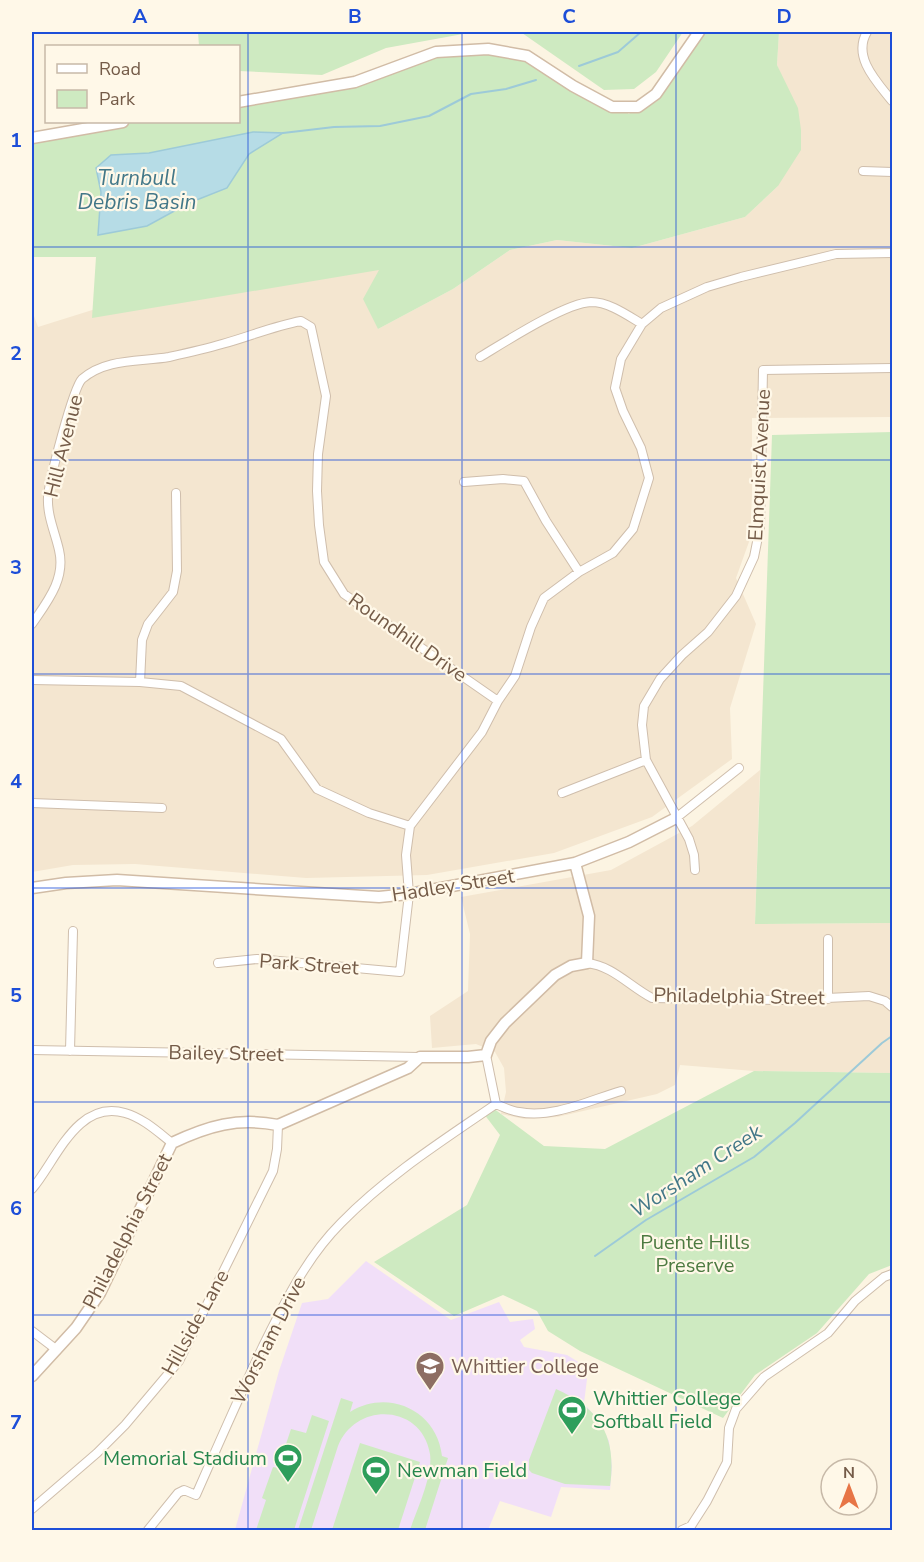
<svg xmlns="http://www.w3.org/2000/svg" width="924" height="1562" font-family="'Nunito Sans',sans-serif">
<rect width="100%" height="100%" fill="#fcf4e2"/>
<path fill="#f4e6d0" d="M 779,32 L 892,32 L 892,417 L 752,418 L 752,494 L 750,539 L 736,578 L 756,624 L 730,708 L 732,759 L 652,817 L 554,853 L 427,875 L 306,878 L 135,864 L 73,865 L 32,872 L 32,316 L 34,316 L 38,327 L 137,296 L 391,240 L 378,329 L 453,289 L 510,250 L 557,240 L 632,248 L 745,217 L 778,186 L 784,83 L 777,65 Z
M 760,770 L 755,924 L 892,923 L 892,1073 L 754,1071 L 680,1065 L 675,1085 L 657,1094 L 557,1117 L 524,1119 L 501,1114 L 506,1092 L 504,1068 L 495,1052 L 476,1044 L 432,1048 L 430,1016 L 468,991 L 470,934 L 461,897 L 611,870 L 692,826 Z"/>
<path fill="#f1dff8" d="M 366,1261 L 451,1320 L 499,1302 L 510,1322 L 533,1319 L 535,1329 L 520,1340 L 524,1347 L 567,1355 L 580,1363 L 587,1379 L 584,1403 L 598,1420 L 609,1441 L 612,1467 L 610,1490 L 561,1487 L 551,1517 L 500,1501 L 488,1530 L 235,1530 L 279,1371 L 302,1303 L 328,1299 Z"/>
<path fill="#ceeac1" d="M 198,32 L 683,32 L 656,72 L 634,89 L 604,90 L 522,33 L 474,32 L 386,48 L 322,75 L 239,71 L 238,46 L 199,46 Z
M 705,32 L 779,32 L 777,65 L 798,108 L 801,130 L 801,150 L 778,186 L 745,217 L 632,248 L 557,240 L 510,250 L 453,289 L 378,329 L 363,299 L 379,270 L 92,318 L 96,257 L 32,257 L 32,136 L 131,122 L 238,122 L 239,104 L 340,86 L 452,50 L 516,52 L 595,100 L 634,105 L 628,114 L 657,101 Z
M 892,432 L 892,923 L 755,924 L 772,435 Z
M 754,1071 L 892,1073 L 892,1265 L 869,1274 L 817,1333 L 755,1375 L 723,1418 L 580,1351 L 548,1331 L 537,1311 L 503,1295 L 454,1316 L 374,1262 L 467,1205 L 500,1135 L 484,1114 L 493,1108 L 544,1146 L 605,1149 Z
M 556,1389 C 601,1409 617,1437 610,1486 L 565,1484 L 532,1473 L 529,1470 L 529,1460 Z
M 341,1398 L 353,1402 L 350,1412 C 389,1388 437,1411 442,1456 L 448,1458 L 425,1530 L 410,1530 C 417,1509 433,1476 430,1454 C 422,1404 356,1401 338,1446 L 311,1530 L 298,1530 Z
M 312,1415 L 329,1421 L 294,1530 L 256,1530 L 266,1500 L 262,1498 L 273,1467 L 278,1468 L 291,1429 L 306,1433 Z
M 360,1443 L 420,1462 L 398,1530 L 332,1530 Z"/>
<path fill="#b6dce6" stroke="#9dcad8" stroke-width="1.5" d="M 253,132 L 283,133 L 249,154 L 227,188 L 189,203 L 147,226 L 98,235 L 101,192 L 96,168 L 111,155 L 149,153 Z"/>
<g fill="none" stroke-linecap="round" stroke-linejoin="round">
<path stroke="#9dcad8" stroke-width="2" d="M 579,66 L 618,52 L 641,32
M 283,133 L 334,127 L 380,126 L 429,116 L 471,94 L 506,89 L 536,80
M 595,1256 L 646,1220 L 754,1157 L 795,1123 L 882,1043 L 892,1036"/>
<g stroke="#cfbeac" stroke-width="10">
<path id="street" d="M 867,32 C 852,57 877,82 892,101
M 863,171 L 892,172
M 480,357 C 505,342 565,303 591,302 C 609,302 627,315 642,324
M 464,482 L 503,479 L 524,481 L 546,521 L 579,572
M 32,624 C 47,602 66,579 59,550 C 55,532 47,516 48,497 C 49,481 73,388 82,379 C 106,358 140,362 169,357 C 187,353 205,349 222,344 C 248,337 274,326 301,321 L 311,327 L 326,396 L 318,454 L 317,491 L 319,525 L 324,562 L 344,594 L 498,701
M 32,680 L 140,682 L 181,686 L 281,739 L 317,789 L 369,813 L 410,826
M 140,682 L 142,640 L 148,624 L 173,592 L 177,571 L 176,493
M 562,793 L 646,760
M 32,803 L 162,808
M 676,818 L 739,768
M 695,870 L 694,855 L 689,839 L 646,760 L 642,725 L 644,706 L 660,679 L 682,655 L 708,632 L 736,596 L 754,557 L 760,527 L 763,370 L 892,368
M 218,963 L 257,959 L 400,972 L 409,894 L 406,855 L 410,826 L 482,732 L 498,701 L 515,676 L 531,627 L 544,598 L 579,572 L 613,553 L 633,529 L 649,478 L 641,448 L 623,411 L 615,388 L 621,359 L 642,324 L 661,308 L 707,287 L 741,277 L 836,254 L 892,253
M 587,963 C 613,966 629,986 652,998 L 785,1000 L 869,996 L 885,1001 L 892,1007
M 828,999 L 828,939
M 32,1050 L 420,1057
M 70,1051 L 73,931
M 496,1104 C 503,1107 511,1111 519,1112 C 552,1119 590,1100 621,1091
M 32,1189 C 56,1161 77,1099 125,1113 C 143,1118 158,1132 172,1143
M 32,1331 L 57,1350
M 32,1509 L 97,1453 L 125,1425 L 179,1361 L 273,1171 L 277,1149 L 278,1125
M 148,1530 L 178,1493 L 184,1490 L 196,1495 C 218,1445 240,1395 263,1346 C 285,1302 306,1258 341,1223 C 387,1176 442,1141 496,1104 L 486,1055
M 682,1530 L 691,1526 L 707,1501 L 727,1462 L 729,1428 L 736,1409 L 764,1377 L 828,1333 L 855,1301 L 884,1277 L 892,1274"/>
</g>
<g stroke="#d1bca6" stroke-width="13">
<path id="secondary" d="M 238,102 L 355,82 L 436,52 L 488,49 L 527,56 L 573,86 L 612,107 L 638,107 L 656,94 L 699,32
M 32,138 L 123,122
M 32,888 L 66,883 L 117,880 L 379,897 L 409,894 L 575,863 L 629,842 L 676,818
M 32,1376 L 76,1328 L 100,1293 L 172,1143 C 208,1126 238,1117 278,1125 L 408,1068 L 420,1057 L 468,1057 L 486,1055 L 491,1041 L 505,1023 L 555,975 L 571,966 L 587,963 L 589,916 L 575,863"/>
</g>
<use href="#street" stroke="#fff" stroke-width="8"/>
<use href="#secondary" stroke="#fff" stroke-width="10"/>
</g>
<path fill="none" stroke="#1d4ed8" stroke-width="1.5" stroke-opacity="0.55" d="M 248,32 L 248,1530M 462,32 L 462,1530M 676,32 L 676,1530M 32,247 L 892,247M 32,460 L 892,460M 32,674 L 892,674M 32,888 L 892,888M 32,1102 L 892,1102M 32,1315 L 892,1315"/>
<defs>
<g id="university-pin" transform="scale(1.5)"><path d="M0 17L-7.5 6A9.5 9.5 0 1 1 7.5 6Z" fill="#8d6e63" stroke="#fff8e8"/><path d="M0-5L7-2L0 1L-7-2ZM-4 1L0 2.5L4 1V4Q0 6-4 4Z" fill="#fff"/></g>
<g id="stadium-pin" transform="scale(1.5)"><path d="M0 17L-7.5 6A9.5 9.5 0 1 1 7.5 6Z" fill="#2e9e5b" stroke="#fff8e8"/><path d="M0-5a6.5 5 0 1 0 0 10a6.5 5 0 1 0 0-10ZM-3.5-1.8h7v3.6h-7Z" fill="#fff"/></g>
</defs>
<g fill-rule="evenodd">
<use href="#university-pin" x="430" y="1366"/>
<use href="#stadium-pin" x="572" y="1410"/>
<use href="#stadium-pin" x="288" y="1458"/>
<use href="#stadium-pin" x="376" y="1470"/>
</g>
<g text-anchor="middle" stroke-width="4.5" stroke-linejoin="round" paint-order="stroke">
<g font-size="20" fill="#745b48" stroke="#fff8e8">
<text transform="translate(63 446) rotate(-76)" y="7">Hill Avenue</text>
<text transform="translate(759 465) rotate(-87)" y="7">Elmquist Avenue</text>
<text transform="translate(408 637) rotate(35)" y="7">Roundhill Drive</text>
<text transform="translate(453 885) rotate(-9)" y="7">Hadley Street</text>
<text transform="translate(309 964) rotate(4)" y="7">Park Street</text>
<text transform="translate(739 996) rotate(1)" y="7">Philadelphia Street</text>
<text transform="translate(226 1053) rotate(1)" y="7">Bailey Street</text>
<text transform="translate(127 1231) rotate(-63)" y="7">Philadelphia Street</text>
<text transform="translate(195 1322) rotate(-61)" y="7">Hillside Lane</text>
<text transform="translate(268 1340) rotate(-63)" y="7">Worsham Drive</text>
</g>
<g font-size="20" fill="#4d7a41" stroke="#fff8e8">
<text x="695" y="1249">Puente Hills<tspan x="695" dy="23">Preserve</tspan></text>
</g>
<g font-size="20" fill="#785e54" stroke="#fff8e8" text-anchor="start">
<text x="451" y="1373">Whittier College</text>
</g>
<g font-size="20" fill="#27864d" stroke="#fff8e8" text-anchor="start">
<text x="593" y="1405">Whittier College<tspan x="593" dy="23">Softball Field</tspan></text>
<text x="267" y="1465" text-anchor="end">Memorial Stadium</text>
<text x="397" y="1477">Newman Field</text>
</g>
<g font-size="21" font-style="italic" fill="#427788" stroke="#fff8e8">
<text x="137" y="185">Turnbull<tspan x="137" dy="24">Debris Basin</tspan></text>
<text transform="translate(696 1171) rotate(-33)" y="7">Worsham Creek</text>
</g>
</g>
<rect width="924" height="1562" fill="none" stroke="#fff8e8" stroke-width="66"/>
<rect x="45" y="45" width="195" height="78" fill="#fff8e8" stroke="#c7b9a8" stroke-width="1.5"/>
<rect x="57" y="64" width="30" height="9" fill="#ffffff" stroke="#c7b9a8" stroke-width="1.5"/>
<text x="99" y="75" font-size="18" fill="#745b48">Road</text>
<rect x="57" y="90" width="30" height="18" fill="#ceeac1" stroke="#c7b9a8" stroke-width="1.5"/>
<text x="99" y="105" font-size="18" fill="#745b48">Park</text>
<g transform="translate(849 1487)"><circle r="28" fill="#fff8e8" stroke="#c7b9a8" stroke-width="1.5"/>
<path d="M0-4.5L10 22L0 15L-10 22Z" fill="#e77546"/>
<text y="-9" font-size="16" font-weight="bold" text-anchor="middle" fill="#745b48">N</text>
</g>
<rect x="33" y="33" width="858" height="1496" fill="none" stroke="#1d4ed8" stroke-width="2"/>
<g font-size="20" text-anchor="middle" font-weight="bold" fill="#1d4ed8">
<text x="140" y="23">A</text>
<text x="355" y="23">B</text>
<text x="569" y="23">C</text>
<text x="784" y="23">D</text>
<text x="16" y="147">1</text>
<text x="16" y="360">2</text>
<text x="16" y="574">3</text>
<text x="16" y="788">4</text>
<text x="16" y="1002">5</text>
<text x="16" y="1215">6</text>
<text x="16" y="1429">7</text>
</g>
</svg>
